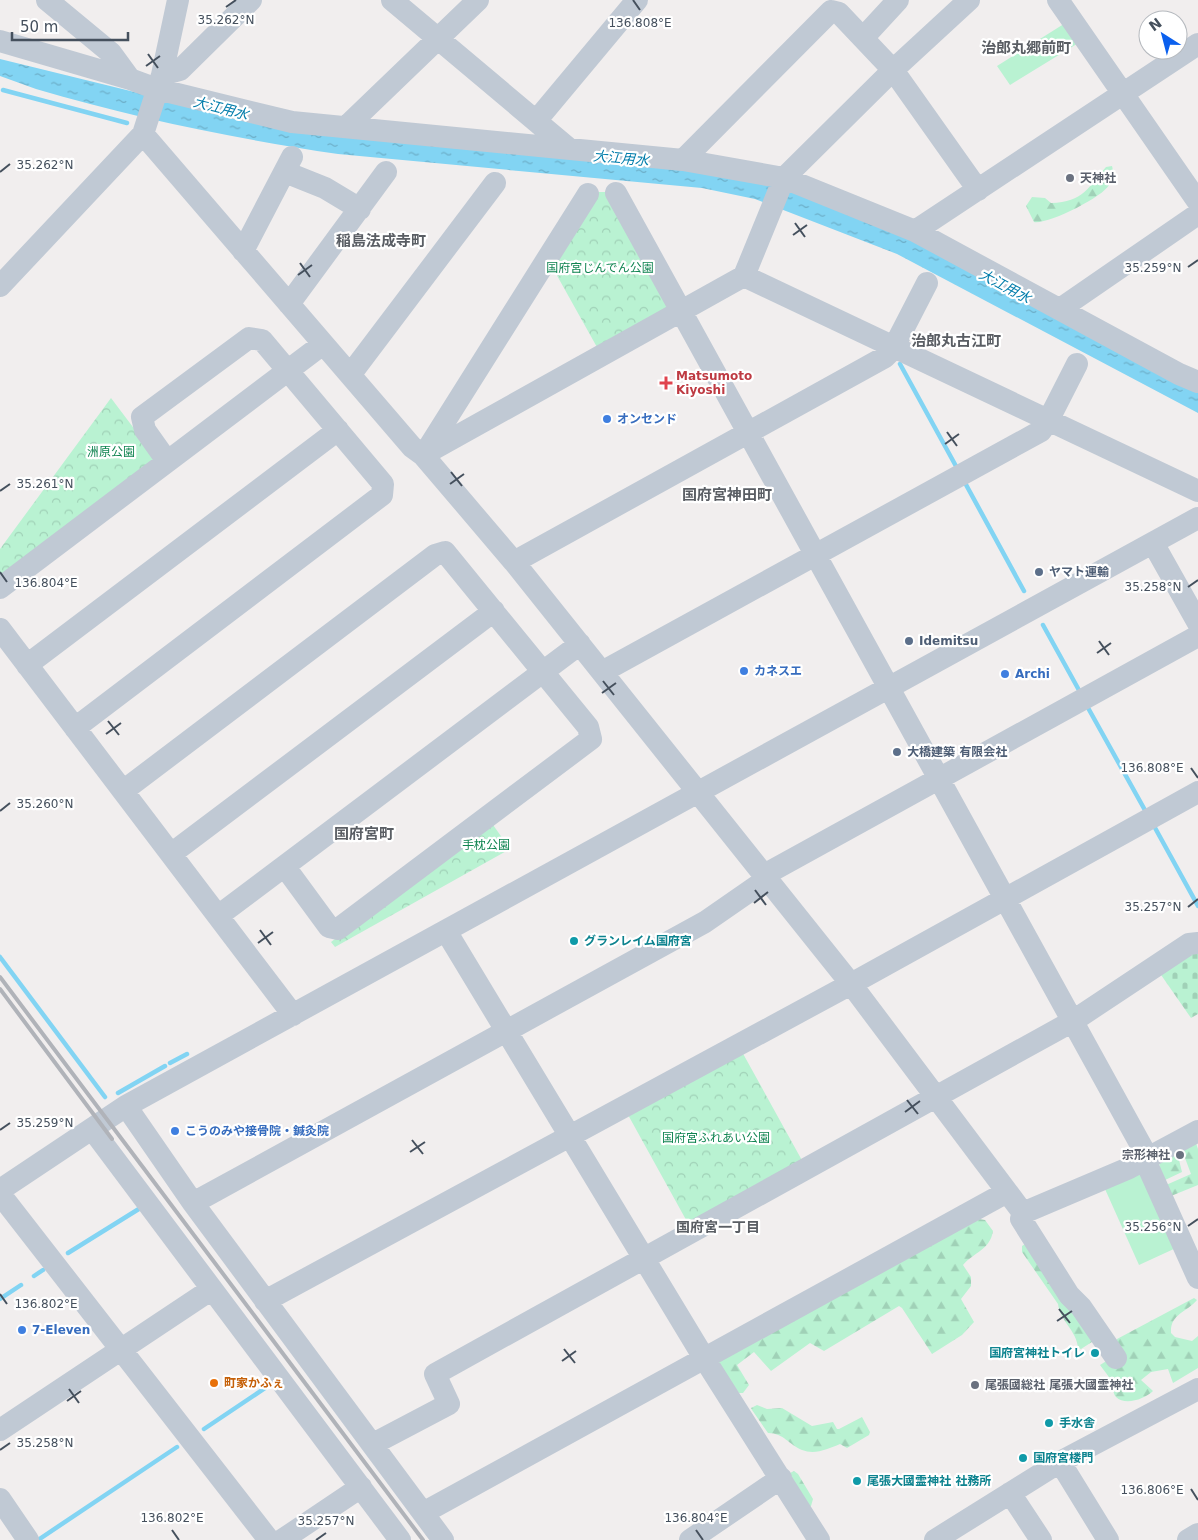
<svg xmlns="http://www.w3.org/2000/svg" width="1198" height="1540" font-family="'DejaVu Sans','Noto Sans JP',sans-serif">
<defs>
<pattern id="forest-firs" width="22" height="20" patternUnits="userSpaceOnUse" patternTransform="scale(1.25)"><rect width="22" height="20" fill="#b9f2d2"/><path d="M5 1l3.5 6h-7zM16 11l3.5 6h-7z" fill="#a0d1b7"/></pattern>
<pattern id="cemetery-stones" width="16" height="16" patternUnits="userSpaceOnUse" patternTransform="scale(1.25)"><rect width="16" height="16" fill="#b9f2d2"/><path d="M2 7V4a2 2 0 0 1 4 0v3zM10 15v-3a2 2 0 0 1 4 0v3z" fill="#a0d1b7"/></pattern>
<pattern id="park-crowns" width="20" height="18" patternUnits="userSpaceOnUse" patternTransform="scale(1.25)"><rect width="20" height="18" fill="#b9f2d2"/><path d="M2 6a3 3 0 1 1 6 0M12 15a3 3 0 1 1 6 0" fill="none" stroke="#a0d1b7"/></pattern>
<pattern id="water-ripples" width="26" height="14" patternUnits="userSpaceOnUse" patternTransform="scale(1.25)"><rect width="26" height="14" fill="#82d4f3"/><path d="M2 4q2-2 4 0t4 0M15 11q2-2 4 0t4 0" fill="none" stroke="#6caec8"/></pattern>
</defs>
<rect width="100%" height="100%" fill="#f1eeee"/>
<path fill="#b9f2d2" d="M 1067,22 L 1080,42 L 1010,85 L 997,66 Z
M 1136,1175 L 1144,1175 L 1176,1248 L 1139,1265 L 1105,1189 Z"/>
<path fill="url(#forest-firs)" d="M 1112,166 C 1114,171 1111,180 1109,185 C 1103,197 1047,225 1034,222 L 1026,206 L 1032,197 L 1045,198 L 1051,203 C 1084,202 1088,187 1106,167 Z
M 1196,1143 L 1198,1149 L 1198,1185 L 1171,1196 L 1166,1185 L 1191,1174 L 1182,1150 Z
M 1175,1155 L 1179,1160 L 1182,1172 L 1163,1181 L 1161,1180 L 1159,1161 Z
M 979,1219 L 985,1220 L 993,1231 C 990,1250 974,1252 963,1265 L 971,1277 L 971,1286 L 961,1299 L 974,1322 L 962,1335 L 932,1354 L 902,1308 L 899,1306 L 824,1351 L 810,1343 L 771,1371 L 754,1352 L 737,1365 L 749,1385 L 743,1393 L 739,1393 L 719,1366 L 719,1359 Z
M 1025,1244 L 1095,1340 L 1081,1349 L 1078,1348 C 1077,1331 1060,1321 1058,1304 L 1022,1252 L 1022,1246 Z
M 1194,1298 L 1197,1300 C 1186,1313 1170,1314 1171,1333 L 1175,1337 L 1192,1341 L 1198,1336 L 1198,1368 L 1173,1383 L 1168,1369 L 1151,1372 L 1141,1380 L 1153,1391 C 1145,1399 1125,1406 1116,1397 C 1112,1392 1114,1387 1112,1382 C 1109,1376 1104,1371 1100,1365 L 1108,1360 L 1117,1339 Z
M 757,1405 L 767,1409 L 782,1408 L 812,1426 L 833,1422 L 837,1429 L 839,1429 L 862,1417 L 870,1432 L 869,1435 L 847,1448 L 840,1444 C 828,1449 815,1455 802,1450 C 789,1445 784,1433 768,1433 L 752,1410 L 751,1408 Z
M 794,1471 L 798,1474 L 813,1499 L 811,1506 L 809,1507 L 788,1474 Z"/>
<path fill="url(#cemetery-stones)" d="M 1198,950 L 1198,1014 L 1191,1018 L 1159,972 Z"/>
<path fill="url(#park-crowns)" d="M 595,192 L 605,192 L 668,308 L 598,349 L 550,263 Z
M 111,398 L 154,455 L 153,461 L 0,577 L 0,549 Z
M 491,822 L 510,849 L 335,947 L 331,942 Z
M 741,1050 L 804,1164 L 690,1227 L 627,1113 Z"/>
<path fill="url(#water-ripples)" d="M 0,59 L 155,97 L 740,174 L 905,233 L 1198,388 L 1198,413 L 897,254 L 755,199 L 702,188 L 338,154 C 237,139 134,118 36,89 C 24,85 12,80 0,76 Z"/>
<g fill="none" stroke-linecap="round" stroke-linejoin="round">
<path stroke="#82d4f3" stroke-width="4.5" d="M 3,90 L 127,123
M 900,364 L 957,468
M 964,481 L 1024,591
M 1043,625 L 1080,692
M 1087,706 L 1146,812
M 1154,826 L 1198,906
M 0,957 L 105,1097
M 170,1063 L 187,1054
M 118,1093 L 165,1066
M 68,1253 L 142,1207
M 34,1276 L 43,1270
M 0,1299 L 21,1285
M 204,1429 L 274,1382
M 38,1540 L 177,1447"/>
<path stroke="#c0c9d4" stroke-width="22" d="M 47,0 L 111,53 L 130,79 L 157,89 L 292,122 L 683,160 L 784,178 L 915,231 L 1179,374 L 1198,382
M 392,0 L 568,148
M 1058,0 L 1198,202
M 863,38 L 898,0
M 0,41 L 130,79
M 162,75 L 180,70 L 251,0
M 536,121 L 637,0
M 346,127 L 478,0
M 143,134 L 412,447 L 423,455 L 514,562 L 851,984 L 1023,1213 L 1129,1168 L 1198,1131
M 683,160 L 831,11 L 839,13 L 893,70 L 978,190
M 285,172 L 325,188 L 360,209
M 616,193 L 1148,1158
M 915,231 L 1198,44
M 243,251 L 292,157
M 744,276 L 1198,491
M 0,286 L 143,134 L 162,75 L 178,0
M 289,304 L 386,172
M 1060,309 L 1198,214
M 350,375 L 495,183
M 425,453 L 588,194
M 423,455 L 744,276 L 784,178 L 893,70 L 969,0
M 1153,543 L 1198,623
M 514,562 L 885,357 L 893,349 L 927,283
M 0,588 L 323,344
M 0,629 L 293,1015
M 27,665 L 338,430
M 602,672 L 1041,431 L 1048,421 L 1077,364
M 75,728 L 382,495 L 383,484 L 262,340 L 249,338 L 142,417 L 145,430 L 167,461
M 123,791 L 435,555 L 445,552 L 588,727 L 591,739 L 338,929 L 329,927 L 285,867
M 171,854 L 494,611
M 764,875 L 1198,636
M 218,916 L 580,644
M 446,931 L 704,1358 L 819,1540
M 126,1106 L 193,1203 L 443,1540
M 92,1129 L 400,1540
M 1145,1160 L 1198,1278
M 0,1190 L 126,1106 L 1198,518
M 0,1194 L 269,1540
M 193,1203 L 705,922 L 767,879
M 1023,1213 L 1021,1219 L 1069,1295 L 1081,1307 L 1116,1358
M 265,1301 L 851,984 L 1198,792
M 0,1430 L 212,1289
M 373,1444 L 449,1404 L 435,1374 L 1073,1021 L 1189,944 L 1198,943
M 1060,1462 L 1108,1540
M 1010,1493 L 1041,1540
M 0,1499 L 28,1540
M 423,1513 L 1007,1192
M 282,1540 L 361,1487
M 690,1540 L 781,1478
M 935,1540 L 1060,1462 L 1198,1389
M 1188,1540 L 1198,1534"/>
<path stroke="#b0b3b9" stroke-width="4" d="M 0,977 L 423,1540
M 0,989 L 112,1139"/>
</g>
<path fill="none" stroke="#45505d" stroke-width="2" d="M 633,0 L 640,10M 226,7 L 236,0M 148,54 L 158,68M 146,66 L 160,56M 0,172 L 10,164M 795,223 L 805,237M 793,235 L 807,225M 300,263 L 310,277M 1188,267 L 1198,260M 298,275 L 312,265M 947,432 L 957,446M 945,444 L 959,434M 451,472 L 462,486M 450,484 L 464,474M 0,491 L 10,484M 0,572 L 7,582M 1188,587 L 1198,580M 1099,641 L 1109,655M 1097,653 L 1111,643M 603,681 L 614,695M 602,693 L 616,683M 108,721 L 119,735M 106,734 L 121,723M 1191,768 L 1198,778M 0,811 L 10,803M 755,890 L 766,905M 754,903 L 768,892M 1188,907 L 1198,899M 260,930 L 271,945M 258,943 L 273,932M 907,1100 L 918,1114M 905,1112 L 920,1101M 0,1130 L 10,1123M 412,1140 L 423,1154M 410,1152 L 425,1142M 1188,1226 L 1198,1219M 0,1294 L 7,1304M 1059,1309 L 1070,1323M 1057,1321 L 1072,1311M 564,1349 L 575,1363M 562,1361 L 576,1351M 69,1389 L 79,1403M 67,1401 L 81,1391M 0,1450 L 10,1443M 1191,1489 L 1198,1500M 172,1530 L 179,1540M 696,1530 L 703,1540M 316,1540 L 326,1533"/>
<g fill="#6b7280" stroke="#fff" stroke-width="2">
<circle cx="1070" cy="178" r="5"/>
<circle cx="1180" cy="1155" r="5"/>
<circle cx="975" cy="1385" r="5"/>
</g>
<path fill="#e0444e" stroke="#fff" stroke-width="2" d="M663.5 375.5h5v5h5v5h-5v5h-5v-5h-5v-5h5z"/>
<g fill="#3f7fe0" stroke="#fff" stroke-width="2">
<circle cx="607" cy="419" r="5"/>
<circle cx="744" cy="671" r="5"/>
<circle cx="1005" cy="674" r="5"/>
<circle cx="175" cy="1131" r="5"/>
<circle cx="22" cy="1330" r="5"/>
</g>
<g fill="#5c6f8a" stroke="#fff" stroke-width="2">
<circle cx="1039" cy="572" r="5"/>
<circle cx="909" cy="641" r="5"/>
<circle cx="897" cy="752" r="5"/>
</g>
<g fill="#0f9aa8" stroke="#fff" stroke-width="2">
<circle cx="574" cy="941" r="5"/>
<circle cx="1095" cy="1353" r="5"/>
<circle cx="1049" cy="1423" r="5"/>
<circle cx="1023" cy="1458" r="5"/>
<circle cx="857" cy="1481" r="5"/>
</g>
<circle fill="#e8710a" stroke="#fff" stroke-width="2" cx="214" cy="1383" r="5"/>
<g text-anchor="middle" stroke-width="4.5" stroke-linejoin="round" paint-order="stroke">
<g font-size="12" font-weight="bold" fill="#5b616d" stroke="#fff" text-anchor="start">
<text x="1080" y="182">天神社</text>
<text x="1170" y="1159" text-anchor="end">宗形神社</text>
<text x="985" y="1389">尾張國総社 尾張大國霊神社</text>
</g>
<g font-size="12" fill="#108451" stroke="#fff">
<text x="600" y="272">国府宮じんでん公園</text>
<text x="111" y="456">洲原公園</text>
<text x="486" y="849">手枕公園</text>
<text x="716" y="1142">国府宮ふれあい公園</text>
</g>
<g font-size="12" font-weight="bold" fill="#be3a42" stroke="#fff" text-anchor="start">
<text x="676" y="380">Matsumoto<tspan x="676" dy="14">Kiyoshi</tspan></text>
</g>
<g font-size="12" font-weight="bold" fill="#366cbe" stroke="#fff" text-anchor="start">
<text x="617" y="423">オンセンド</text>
<text x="754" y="675">カネスエ</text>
<text x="1015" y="678">Archi</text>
<text x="185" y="1135">こうのみや接骨院・鍼灸院</text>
<text x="32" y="1334">7-Eleven</text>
</g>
<g font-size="12" font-weight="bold" fill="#4e5e75" stroke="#fff" text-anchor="start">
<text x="1049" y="576">ヤマト運輸</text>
<text x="919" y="645">Idemitsu</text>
<text x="907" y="756">大橋建築 有限会社</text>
</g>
<g font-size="12" font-weight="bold" fill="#0d838f" stroke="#fff" text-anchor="start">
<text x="584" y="945">グランレイム国府宮</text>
<text x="1085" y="1357" text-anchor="end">国府宮神社トイレ</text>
<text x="1059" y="1427">手水舎</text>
<text x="1033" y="1462">国府宮楼門</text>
<text x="867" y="1485">尾張大國霊神社 社務所</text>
</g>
<g font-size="12" font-weight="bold" fill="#c56008" stroke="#fff" text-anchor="start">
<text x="224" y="1387">町家かふぇ</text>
</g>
<g font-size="14" font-style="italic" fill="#027dab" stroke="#fff">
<text transform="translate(221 108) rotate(14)" y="5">大江用水</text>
<text transform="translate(621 158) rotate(5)" y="5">大江用水</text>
<text transform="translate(1005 286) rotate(28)" y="5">大江用水</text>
</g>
<g font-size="14" font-weight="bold" fill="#5a5e64" stroke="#fff">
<text x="718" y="1232">国府宮一丁目</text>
</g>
<g font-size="15" font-weight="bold" fill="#5a5e64" stroke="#fff">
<text x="1026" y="53">治郎丸郷前町</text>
<text x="381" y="246">稲島法成寺町</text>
<text x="956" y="346">治郎丸古江町</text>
<text x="727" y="500">国府宮神田町</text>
<text x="364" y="839">国府宮町</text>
</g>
</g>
<g font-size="12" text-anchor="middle" fill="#45505d" stroke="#fff" stroke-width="4.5" stroke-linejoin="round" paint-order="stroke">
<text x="226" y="24">35.262°N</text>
<text x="640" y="27">136.808°E</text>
<text x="45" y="169">35.262°N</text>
<text x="1153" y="272">35.259°N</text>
<text x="45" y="488">35.261°N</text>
<text x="46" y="587">136.804°E</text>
<text x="1153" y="591">35.258°N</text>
<text x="1152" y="772">136.808°E</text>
<text x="45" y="808">35.260°N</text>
<text x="1153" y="911">35.257°N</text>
<text x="45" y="1127">35.259°N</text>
<text x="1153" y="1231">35.256°N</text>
<text x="46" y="1308">136.802°E</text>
<text x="45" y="1447">35.258°N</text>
<text x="1152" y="1494">136.806°E</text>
<text x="172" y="1522">136.802°E</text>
<text x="696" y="1522">136.804°E</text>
<text x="326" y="1525">35.257°N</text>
</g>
<g transform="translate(1163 35) rotate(324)"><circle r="24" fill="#ffffff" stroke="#b5b9be"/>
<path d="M0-4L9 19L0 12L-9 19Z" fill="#0b60ee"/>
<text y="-8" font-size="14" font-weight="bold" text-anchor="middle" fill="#45505d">N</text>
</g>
<path d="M12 32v8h116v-8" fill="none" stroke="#45505d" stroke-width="2.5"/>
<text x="20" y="32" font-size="15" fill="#45505d" stroke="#ffffff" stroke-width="4" paint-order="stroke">50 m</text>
</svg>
